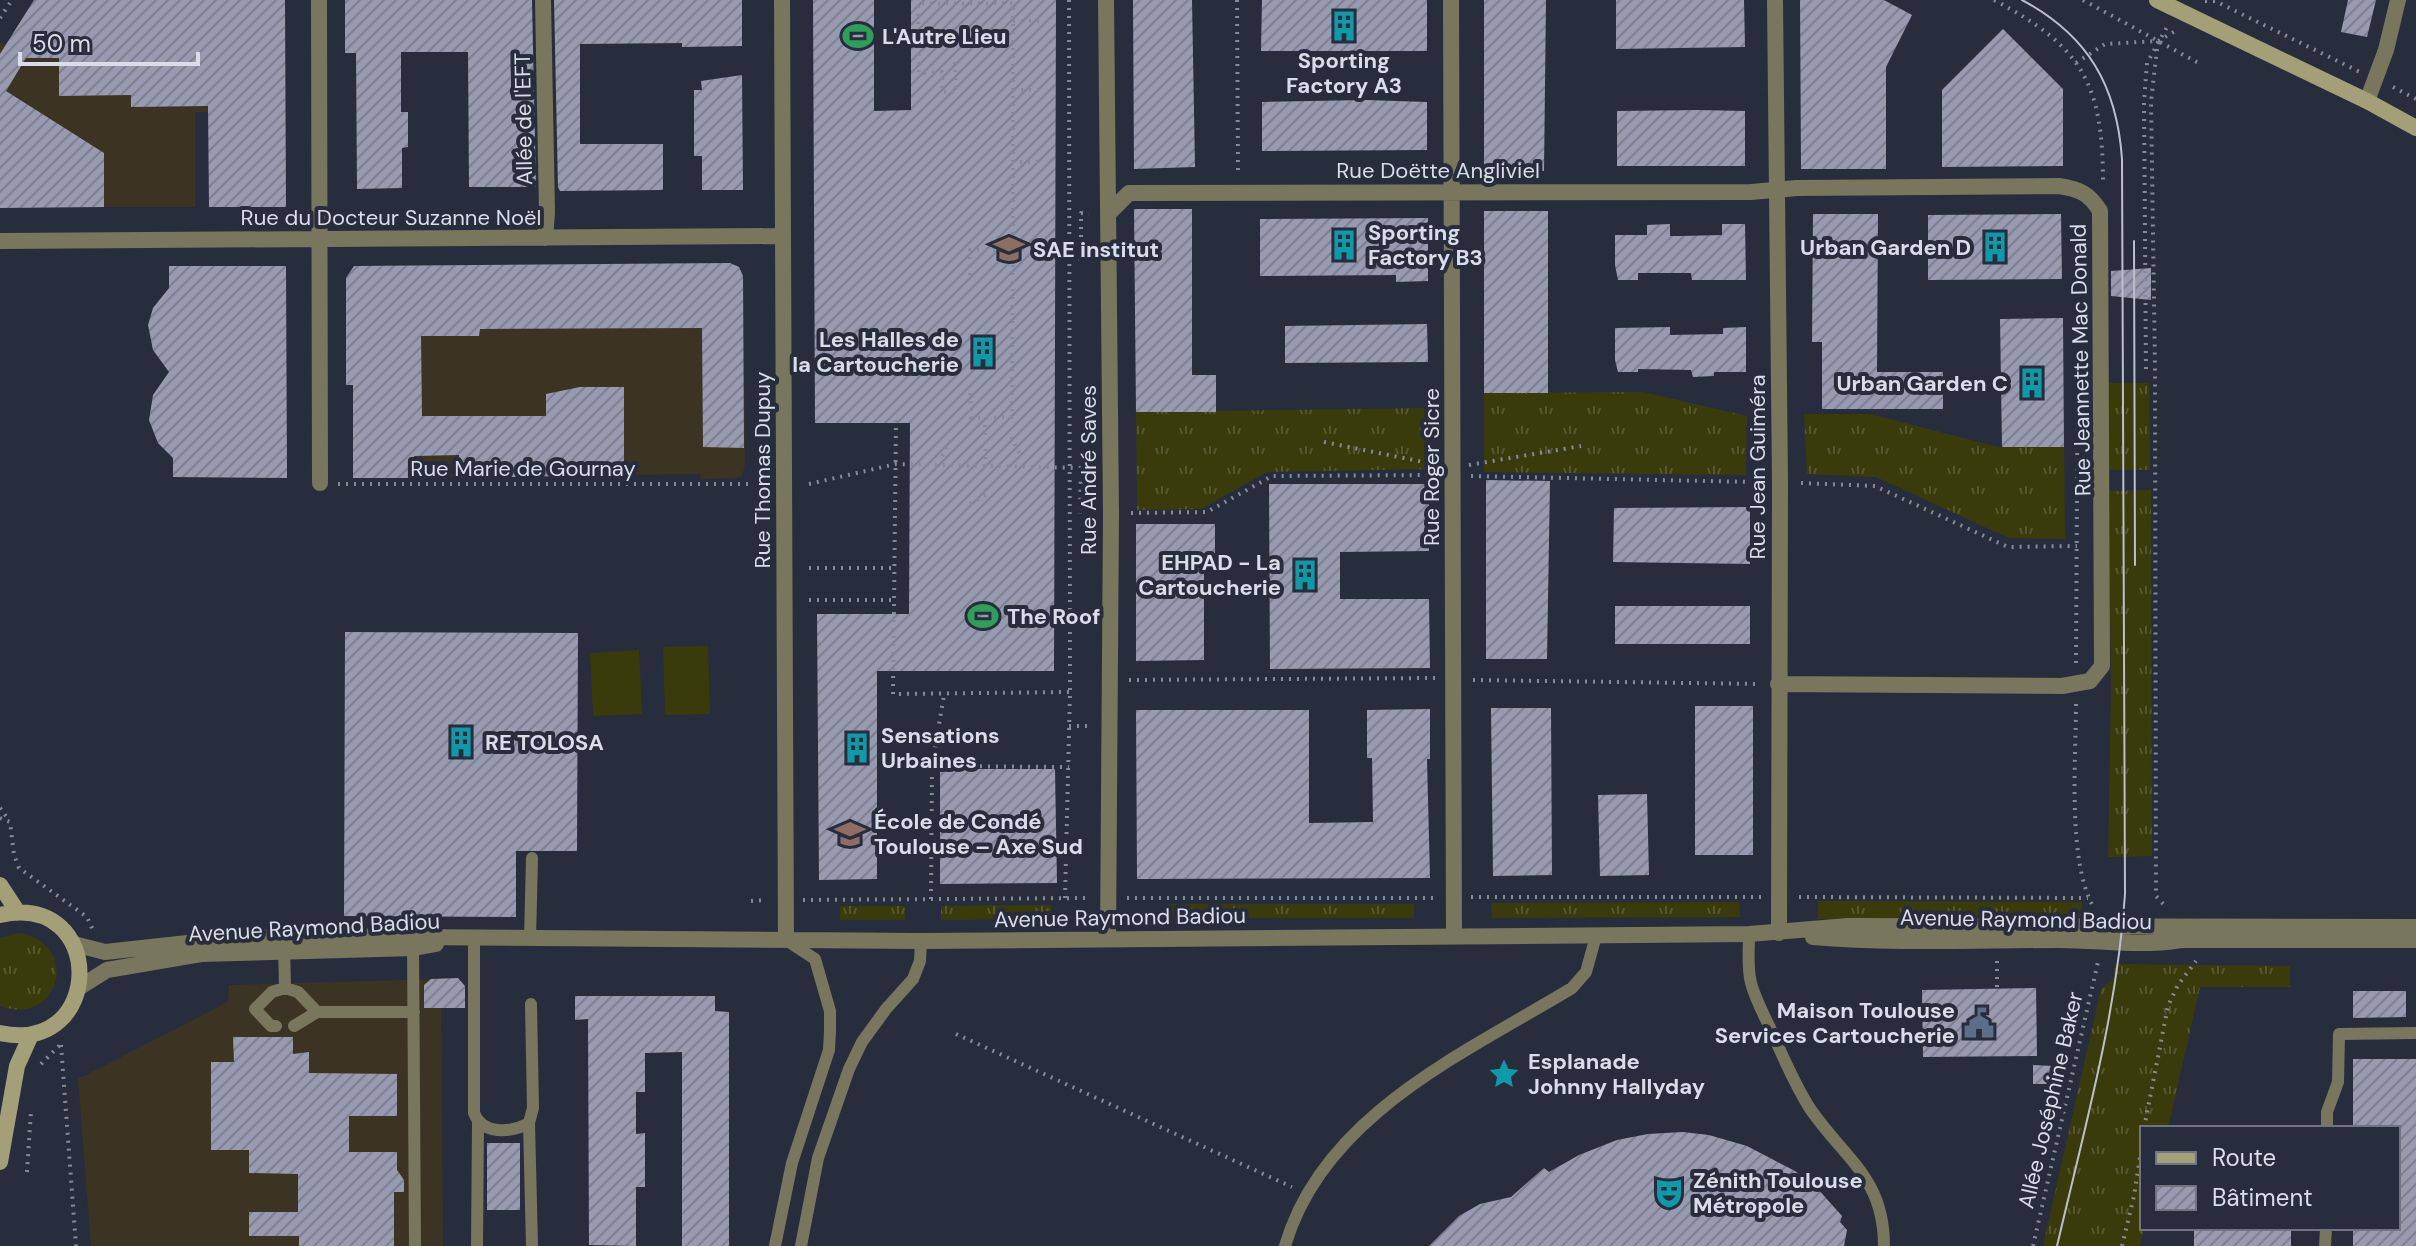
<svg xmlns="http://www.w3.org/2000/svg" width="2416" height="1246" font-family="'DM Sans',sans-serif">
<defs>
<pattern id="grass-tufts" width="24" height="20" patternUnits="userSpaceOnUse" patternTransform="scale(2)"><rect width="24" height="20" fill="#3a3b0b"/><path d="M3 7l-1-3M5 7V3M7 7l1-3M15 17l-1-3M17 17v-4M19 17l1-3" fill="none" stroke="#56572f"/></pattern>
<pattern id="building-hatch" width="6" height="6" patternUnits="userSpaceOnUse" patternTransform="scale(2)"><rect width="6" height="6" fill="#989ab1"/><path d="M-1 1l2-2M0 6l6-6M5 7l2-2" fill="none" stroke="#7e8091"/></pattern>
</defs>
<rect width="100%" height="100%" fill="#282d3e"/>
<path fill="#3c3423" d="M 34,0 L 225,112 L 195,112 L 195,207 L 0,207 L 0,42 L 6,45 Z
M 730,263 L 739,267 L 743,277 L 745,464 L 742,476 L 737,478 L 701,479 L 700,474 L 353,478 L 353,385 L 346,385 L 346,278 L 354,266 Z
M 441,979 L 443,1246 L 91,1246 L 78,1079 L 228,1002 L 229,985 Z"/>
<path fill="url(#grass-tufts)" d="M 2108,383 L 2149,383 L 2150,470 L 2108,470 Z
M 1643,392 L 1747,416 L 1746,475 L 1484,472 L 1484,393 Z
M 1429,408 L 1430,469 L 1267,472 L 1201,509 L 1137,510 L 1136,412 Z
M 1804,414 L 1870,414 L 1998,447 L 2064,447 L 2065,539 L 2009,538 L 1876,477 L 1807,474 Z
M 2151,490 L 2152,856 L 2108,857 L 2111,695 L 2109,491 Z
M 1818,901 L 2082,902 L 2083,917 L 1818,919 Z
M 1739,902 L 1740,917 L 1492,918 L 1491,903 Z
M 1165,904 L 1414,904 L 1414,918 L 1165,918 Z
M 1051,905 L 1052,919 L 941,920 L 941,906 Z
M 840,906 L 905,906 L 905,920 L 840,920 Z
M 19,933 C 82,944 59,1028 0,1006 L 0,938 Z
M 2115,964 L 2290,966 L 2290,987 L 2200,987 L 2168,1128 L 2142,1128 L 2142,1228 L 2144,1228 L 2140,1246 L 2043,1246 L 2101,989 L 2113,979 Z"/>
<path fill="#3a3b0b" d="M 708,646 L 710,714 L 665,715 L 663,647 Z
M 639,650 L 642,714 L 593,716 L 590,653 Z"/>
<path fill="url(#building-hatch)" d="M 34,0 L 285,0 L 286,207 L 209,207 L 208,106 L 131,107 L 131,95 L 59,96 L 59,58 L 26,58 L 6,91 L 104,153 L 104,207 L 0,208 L 0,54 Z
M 345,0 L 532,0 L 536,187 L 469,187 L 468,52 L 401,52 L 401,112 L 408,112 L 408,147 L 402,148 L 402,188 L 357,189 L 356,53 L 345,53 Z
M 554,0 L 742,0 L 742,46 L 682,47 L 682,43 L 580,44 L 580,144 L 663,144 L 663,190 L 560,191 L 558,187 Z
M 813,0 L 874,0 L 874,111 L 911,110 L 911,0 L 1056,0 L 1054,671 L 877,671 L 877,879 L 819,880 L 817,614 L 909,614 L 910,423 L 815,423 Z
M 1133,0 L 1192,0 L 1195,167 L 1134,169 Z
M 1262,0 L 1427,0 L 1427,51 L 1261,51 Z
M 1484,0 L 1546,0 L 1544,171 L 1484,170 Z
M 1616,0 L 1744,0 L 1745,47 L 1616,49 Z
M 1800,0 L 1884,0 L 1912,15 L 1886,67 L 1886,169 L 1801,169 Z
M 2348,0 L 2376,0 L 2367,37 L 2341,32 Z
M 2003,29 L 2063,89 L 2063,166 L 1942,167 L 1942,90 Z
M 742,75 L 743,190 L 702,190 L 702,156 L 694,156 L 694,90 L 702,90 L 701,81 Z
M 1366,100 L 1427,102 L 1427,150 L 1262,151 L 1262,102 Z
M 1699,110 L 1745,111 L 1745,166 L 1617,166 L 1617,111 Z
M 1134,209 L 1192,209 L 1192,375 L 1216,375 L 1216,412 L 1136,412 Z
M 1484,211 L 1548,211 L 1548,393 L 1484,393 Z
M 1813,214 L 1878,214 L 1877,372 L 1943,372 L 1943,409 L 1822,409 L 1822,342 L 1812,342 Z
M 2061,214 L 2062,279 L 1928,280 L 1928,215 Z
M 1428,218 L 1428,281 L 1396,282 L 1396,275 L 1260,276 L 1260,219 Z
M 1670,224 L 1670,236 L 1681,236 L 1722,235 L 1722,224 L 1745,224 L 1746,280 L 1692,280 L 1691,273 L 1638,273 L 1638,280 L 1618,280 L 1615,265 L 1615,235 L 1647,235 L 1647,225 Z
M 730,263 L 739,267 L 743,276 L 744,448 L 703,447 L 702,328 L 480,329 L 479,336 L 421,336 L 422,416 L 546,416 L 546,394 L 580,387 L 624,387 L 624,475 L 459,478 L 459,455 L 414,456 L 415,478 L 353,478 L 353,385 L 346,385 L 346,278 L 354,266 Z
M 169,266 L 286,266 L 287,478 L 173,477 L 173,458 L 158,443 L 149,420 L 153,395 L 169,372 L 153,350 L 148,325 L 153,308 L 169,288 Z
M 2151,268 L 2151,300 L 2111,296 L 2111,271 Z
M 2063,318 L 2064,447 L 2002,447 L 2000,319 Z
M 1427,324 L 1428,362 L 1285,363 L 1285,326 Z
M 1670,327 L 1670,335 L 1723,334 L 1723,328 L 1746,327 L 1746,372 L 1714,372 L 1714,376 L 1693,377 L 1691,370 L 1638,369 L 1638,372 L 1618,372 L 1615,360 L 1615,328 Z
M 1486,480 L 1550,481 L 1547,659 L 1486,659 Z
M 1269,484 L 1429,484 L 1429,551 L 1340,552 L 1340,599 L 1429,599 L 1430,668 L 1270,669 Z
M 1750,507 L 1750,564 L 1613,562 L 1614,508 Z
M 1136,524 L 1215,524 L 1215,568 L 1204,568 L 1204,660 L 1136,661 Z
M 1615,606 L 1750,606 L 1750,644 L 1615,644 Z
M 345,632 L 578,633 L 577,851 L 516,851 L 516,917 L 344,916 Z
M 1695,706 L 1753,706 L 1753,855 L 1695,855 Z
M 1491,708 L 1551,708 L 1552,875 L 1493,876 Z
M 1430,709 L 1430,759 L 1427,759 L 1430,878 L 1137,879 L 1136,710 L 1309,710 L 1309,823 L 1373,822 L 1372,758 L 1367,758 L 1367,710 Z
M 940,769 L 1055,769 L 1057,883 L 940,884 Z
M 1647,794 L 1649,875 L 1600,876 L 1598,795 Z
M 458,978 L 465,986 L 465,1008 L 424,1008 L 424,985 L 431,979 Z
M 2036,988 L 2037,1056 L 1923,1057 L 1922,990 Z
M 2353,991 L 2406,991 L 2406,1017 L 2353,1018 Z
M 575,996 L 715,996 L 715,1011 L 729,1012 L 729,1246 L 682,1246 L 682,1052 L 645,1053 L 645,1092 L 636,1092 L 636,1134 L 645,1133 L 645,1187 L 636,1187 L 636,1246 L 589,1245 L 588,1019 L 575,1020 Z
M 233,1037 L 293,1037 L 293,1054 L 309,1052 L 309,1073 L 397,1074 L 397,1116 L 349,1116 L 349,1152 L 397,1152 L 397,1170 L 404,1180 L 404,1192 L 394,1192 L 394,1246 L 299,1246 L 299,1236 L 249,1236 L 249,1212 L 298,1212 L 298,1174 L 249,1173 L 249,1150 L 211,1150 L 211,1062 L 234,1062 Z
M 2353,1059 L 2416,1059 L 2416,1246 L 2353,1246 L 2353,1228 L 2398,1228 L 2398,1128 L 2353,1128 Z
M 2033,1065 L 2054,1066 L 2054,1084 L 2033,1084 Z
M 1683,1132 L 1709,1135 L 1747,1146 L 1795,1171 L 1817,1188 L 1842,1216 L 1840,1222 L 1847,1230 L 1844,1246 L 1429,1246 L 1459,1216 L 1480,1204 L 1511,1197 L 1544,1168 L 1549,1172 L 1579,1155 L 1617,1140 L 1648,1134 Z
M 487,1143 L 520,1143 L 520,1210 L 487,1210 Z
M 2194,1228 L 2291,1228 L 2291,1246 L 2194,1246 Z"/>
<g fill="none" stroke-linecap="round" stroke-linejoin="round">
<path stroke="#858a98" stroke-width="4" stroke-dasharray="2 6" stroke-linecap="butt" d="M 1237,0 L 1238,174
M 1994,0 C 2083,47 2103,84 2103,183
M 2083,0 L 2202,65
M 2205,1 L 2215,1 L 2360,72
M 0,18 L 12,0
M 1013,21 L 1040,21
M 2158,41 L 2151,101 L 2155,368 L 2156,896 L 2165,906
M 955,62 L 956,92 L 942,92 L 942,72 L 919,73 L 918,4 L 1013,3 L 1013,237 L 1006,237 L 1005,264 L 1013,264 L 1012,417 L 971,418 L 970,388
M 2076,63 L 2105,44 L 2158,41 L 2177,30
M 2393,87 L 2416,99
M 1013,90 L 1041,90
M 1012,162 L 1041,162
M 1070,259 L 1081,258 L 1081,213 L 1089,214
M 970,275 L 970,250 L 1006,250
M 2146,369 L 2144,102 L 2147,63 L 2167,27
M 896,420 L 893,694 L 1070,692
M 985,425 L 986,466
M 1011,437 L 1021,457
M 1324,442 L 1433,464
M 942,456 L 953,436
M 1469,465 L 1581,446
M 1471,476 L 1753,482
M 1801,483 L 1875,486 L 2008,547 L 2077,546
M 338,484 L 752,484
M 809,484 L 896,464 L 1081,468 L 1080,514
M 970,504 L 991,492
M 1131,513 L 1207,512 L 1272,476 L 1434,475
M 809,568 L 895,568
M 809,600 L 894,600
M 2076,663 L 2078,308
M 1129,680 L 1436,678
M 1473,680 L 1760,684
M 2076,704 C 2076,759 2067,862 2094,908
M 1069,726 L 1091,726
M 932,766 L 1069,767
M 0,808 L 9,820
M 0,818 L 10,822 L 14,855 L 19,868 L 87,917 L 93,930
M 1471,897 L 1762,897
M 1799,897 L 2088,898
M 1065,898 L 1070,692 L 1069,0
M 1127,898 L 1434,898
M 931,899 L 932,766 L 944,695
M 803,900 L 1090,898
M 751,901 L 766,900
M 1997,961 L 1997,989
M 956,1034 L 1292,1187
M 61,1045 L 76,1246
M 41,1064 L 63,1042
M 2144,1128 L 2168,1006 L 2178,985 L 2196,961
M 27,1172 L 31,1111
M 2033,1246 L 2098,962
M 2122,1246 L 2134,1196 L 2142,1144"/>
<path stroke="#78765d" stroke-width="12" d="M 1749,934 C 1749,950 1747,967 1751,983 C 1755,998 1763,1013 1770,1028 C 1783,1056 1794,1084 1811,1110 C 1845,1159 1884,1178 1884,1246
M 474,939 L 474,1113 C 482,1135 511,1133 529,1123 L 533,1108 L 531,1004
M 530,939 L 532,858
M 413,943 L 415,1246
M 285,988 L 298,992 L 317,1012 L 294,1026
M 317,1012 L 414,1012
M 276,1026 L 271,1026 L 255,1009 L 272,992 L 285,988 L 284,944
M 529,1123 L 532,1246
M 2327,1128 L 2327,1112 L 2338,1082 L 2339,1034 L 2416,1033
M 477,1246 L 478,1123
M 775,1246 L 792,1163 L 829,1050 L 830,1031 L 830,1011 L 815,959 L 786,940
M 801,1246 L 818,1158 L 849,1069 L 862,1042 L 886,1009 L 913,979 L 920,961 L 921,941
M 1285,1246 C 1323,1115 1465,1053 1572,988 L 1586,972 L 1596,936
M 2325,1246 L 2326,1228"/>
<path stroke="#78765d" stroke-width="16" d="M 319,0 L 320,483
M 543,0 L 547,213 L 545,238
M 782,0 L 786,940
M 1106,0 L 1111,513 L 1108,939
M 1451,0 L 1454,935
M 1775,0 L 1780,482 L 1779,933
M 2367,101 L 2386,50 L 2398,0
M 1108,214 L 1129,193 L 1751,192 L 1797,188 L 2059,186 C 2079,189 2089,193 2100,211 L 2102,666 L 2090,681 L 2062,686 L 1778,684
M 0,241 L 782,236
M 1813,937 C 1894,944 1977,940 2059,940 C 2102,940 2137,947 2181,940 L 2416,940
M 74,944 L 105,952 L 197,942 L 284,936 L 921,941 L 1749,934 L 1848,926 L 2416,927
M 80,987 L 107,970 L 201,954 L 414,948 L 436,944"/>
<path stroke="#a39f77" stroke-width="16" d="M 2157,0 L 2367,101 L 2416,128
M 0,885 L 17,911
M 0,915 C 107,891 105,1056 0,1033
M 0,1162 L 17,1066 L 31,1035"/>
<path stroke="#bbbfcc" stroke-width="2" d="M 2022,0 C 2088,35 2117,86 2122,159 L 2125,894 C 2117,1014 2084,1130 2057,1246
M 2134,241 L 2135,565"/>
</g>
<defs>
<g id="building-bare" transform="scale(2.4)"><path d="M-4-6H4V6H1V3H-1V6H-4ZM-2.5-4.3h1.7v1.8h-1.7ZM.8-4.3h1.7v1.8H.8ZM-2.5-1h1.7V.8h-1.7ZM.8-1h1.7V.8H.8Z" fill="#0f9aa8" stroke="#282d3e" stroke-width="2.5" paint-order="stroke"/></g>
<g id="stadium-bare" transform="scale(2.4)"><path d="M0-5a6.5 5 0 1 0 0 10a6.5 5 0 1 0 0-10ZM-3.5-1.8h7v3.6h-7Z" fill="#2e9e5b" stroke="#282d3e" stroke-width="2.5" paint-order="stroke"/></g>
<g id="university-bare" transform="scale(2.4)"><path d="M0-5L7-2L0 1L-7-2ZM-4 1L0 2.5L4 1V4Q0 6-4 4Z" fill="#8d6e63" stroke="#282d3e" stroke-width="2.5" paint-order="stroke"/></g>
<g id="civic-bare" transform="scale(2.4)"><path d="M-.6-6.5H3V-4.5H.6V-3L4-1V1h2V6H-6V1h2V-1L-.6-3ZM-1.2 2.5V6h2.4V2.5Z" fill="#5c6f8a" stroke="#282d3e" stroke-width="2.5" paint-order="stroke"/></g>
<g id="sight-bare" transform="scale(2.4)"><path d="M0-6L1.8-2.2L6-1.7L2.9 1.2L3.7 5.4L0 3.3L-3.7 5.4L-2.9 1.2L-6-1.7L-1.8-2.2Z" fill="#0f9aa8" stroke="#282d3e" stroke-width="2.5" paint-order="stroke"/></g>
<g id="theatre-bare" transform="scale(2.4)"><path d="M-5-5.5Q0-4 5-5.5V0Q5 5 0 6Q-5 5-5 0ZM-3.3-2.5H-1v1.5H-3.3ZM1-2.5H3.3v1.5H1ZM-2.8 1Q0 5.5 2.8 1Z" fill="#0f9aa8" stroke="#282d3e" stroke-width="2.5" paint-order="stroke"/></g>
</defs>
<g fill-rule="evenodd">
<use href="#building-bare" x="1344" y="26"/>
<use href="#stadium-bare" x="858" y="36"/>
<use href="#building-bare" x="1344" y="245"/>
<use href="#building-bare" x="1995" y="247"/>
<use href="#university-bare" x="1009" y="249"/>
<use href="#building-bare" x="983" y="352"/>
<use href="#building-bare" x="2032" y="383"/>
<use href="#building-bare" x="1305" y="575"/>
<use href="#stadium-bare" x="983" y="616"/>
<use href="#building-bare" x="461" y="742"/>
<use href="#building-bare" x="857" y="748"/>
<use href="#university-bare" x="850" y="834"/>
<use href="#civic-bare" x="1979" y="1023"/>
<use href="#sight-bare" x="1504" y="1074"/>
<use href="#theatre-bare" x="1669" y="1193"/>
</g>
<g text-anchor="middle" stroke-width="8" stroke-linejoin="round" paint-order="stroke">
<g font-size="22" font-weight="bold" fill="#d9dde9" stroke="#282d3e" text-anchor="start">
<text x="882" y="44">L'Autre Lieu</text>
<text x="1344" y="68" text-anchor="middle">Sporting<tspan x="1344" dy="25">Factory A3</tspan></text>
<text x="1368" y="240">Sporting<tspan x="1368" dy="25">Factory B3</tspan></text>
<text x="1971" y="255" text-anchor="end">Urban Garden D</text>
<text x="1033" y="257">SAE institut</text>
<text x="959" y="347" text-anchor="end">Les Halles de<tspan x="959" dy="25">la Cartoucherie</tspan></text>
<text x="2008" y="391" text-anchor="end">Urban Garden C</text>
<text x="1281" y="570" text-anchor="end">EHPAD - La<tspan x="1281" dy="25">Cartoucherie</tspan></text>
<text x="1007" y="624">The Roof</text>
<text x="881" y="743">Sensations<tspan x="881" dy="25">Urbaines</tspan></text>
<text x="485" y="750">RE TOLOSA</text>
<text x="874" y="829">École de Condé<tspan x="874" dy="25">Toulouse – Axe Sud</tspan></text>
<text x="1955" y="1018" text-anchor="end">Maison Toulouse<tspan x="1955" dy="25">Services Cartoucherie</tspan></text>
<text x="1528" y="1069">Esplanade<tspan x="1528" dy="25">Johnny Hallyday</tspan></text>
<text x="1693" y="1188">Zénith Toulouse<tspan x="1693" dy="25">Métropole</tspan></text>
</g>
<g font-size="22" fill="#d9dde9" stroke="#282d3e">
<text transform="translate(523 119) rotate(-91)" y="8">Allée de l'EFT</text>
<text x="1438" y="178">Rue Doëtte Angliviel</text>
<text x="391" y="225">Rue du Docteur Suzanne Noël</text>
<text transform="translate(2080 360) rotate(-91)" y="8">Rue Jeannette Mac Donald</text>
<text transform="translate(1431 467) rotate(-90)" y="8">Rue Roger Sicre</text>
<text transform="translate(1757 467) rotate(-90)" y="8">Rue Jean Guiméra</text>
<text x="523" y="476">Rue Marie de Gournay</text>
<text transform="translate(762 470) rotate(-90)" y="8">Rue Thomas Dupuy</text>
<text transform="translate(1088 470) rotate(-90)" y="8">Rue André Saves</text>
<text transform="translate(1120 917) rotate(-1)" y="8">Avenue Raymond Badiou</text>
<text transform="translate(2026 919) rotate(1)" y="8">Avenue Raymond Badiou</text>
<text transform="translate(314 927) rotate(-3)" y="8">Avenue Raymond Badiou</text>
<text transform="translate(2050 1100) rotate(-77)" y="8">Allée Joséphine Baker</text>
</g>
</g>
<rect x="2140" y="1126" width="260" height="104" fill="#282d3e" stroke="#6f7382" stroke-width="2"/>
<rect x="2156" y="1152" width="40" height="12" fill="#a39f77" stroke="#6f7382" stroke-width="2"/>
<text x="2212" y="1166" font-size="24" fill="#d9dde9">Route</text>
<rect x="2156" y="1186" width="40" height="24" fill="url(#building-hatch)" stroke="#6f7382" stroke-width="2"/>
<text x="2212" y="1206" font-size="24" fill="#d9dde9">Bâtiment</text>
<path d="M20 52v12h178v-12" fill="none" stroke="#d9dde9" stroke-width="4"/>
<text x="32" y="52" font-size="24" fill="#d9dde9" stroke="#282d3e" stroke-width="6" paint-order="stroke">50 m</text>
</svg>
